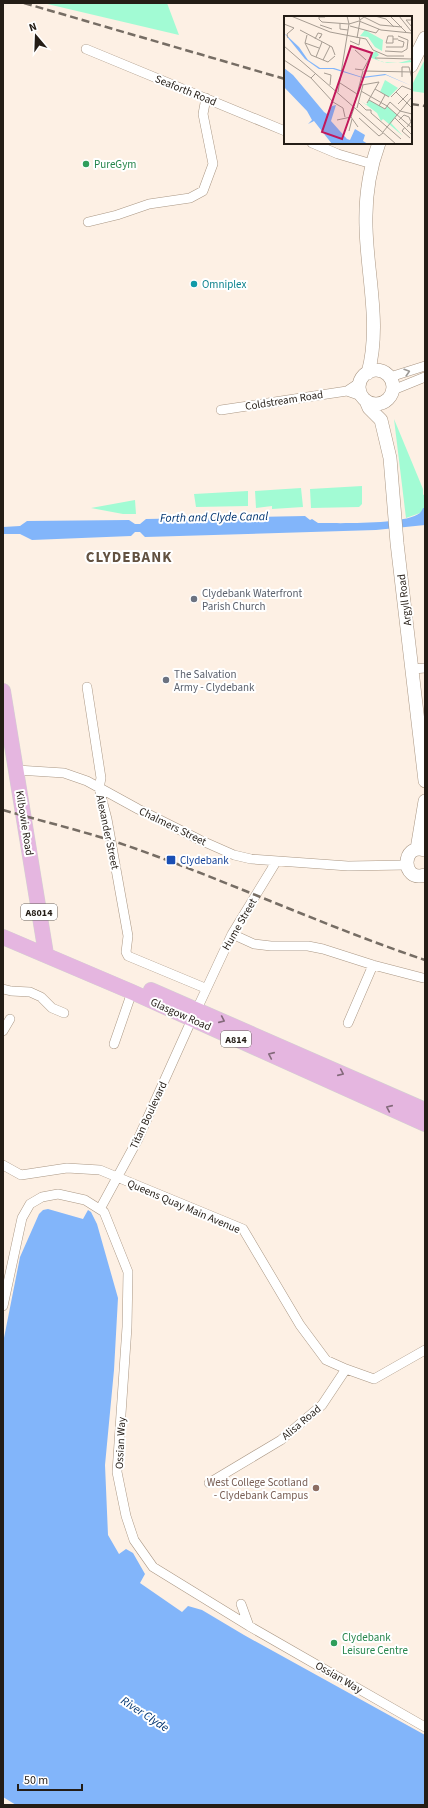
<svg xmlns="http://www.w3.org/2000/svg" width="428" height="1808" font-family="'Source Sans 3',sans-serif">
<rect width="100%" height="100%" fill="#fdf0e4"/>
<path fill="#a2fbd4" d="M 43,3 L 167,3 L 179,35 Z
M 425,59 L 425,93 L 411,91 L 411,87 Z
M 394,419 L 423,489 L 423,495 L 425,494 L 425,508 L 420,513 L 406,518 Z
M 362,486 L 362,504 L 359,507 L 311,508 L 310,489 Z
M 301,488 L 303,507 L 272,509 L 272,506 L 256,508 L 255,491 Z
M 248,491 L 248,506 L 196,507 L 194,494 Z
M 135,500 L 136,514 L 123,514 L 91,508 Z"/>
<path fill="#82b5fa" d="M 423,508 L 425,508 L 425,525 L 376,530 L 145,537 L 140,532 L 135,532 L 131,536 L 32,540 L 20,534 L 3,534 L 3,527 L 20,526 L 27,521 L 129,520 L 135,524 L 140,524 L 146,519 L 305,516 L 310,520 L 312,519 L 318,523 C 338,523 405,525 420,513 C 420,513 423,509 423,508 Z
M 48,1209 L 83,1219 L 88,1210 L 91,1212 L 97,1224 L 118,1298 L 114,1370 L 105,1465 L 108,1535 L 119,1554 L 126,1549 L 133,1553 L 145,1574 L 140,1583 L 182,1612 L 188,1606 L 202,1610 L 244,1635 L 425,1735 L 425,1805 L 16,1805 L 3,1797 L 3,1343 L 20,1257 L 39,1214 L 43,1210 Z"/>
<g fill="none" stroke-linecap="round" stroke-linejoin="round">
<g stroke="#aa9784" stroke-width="10">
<path id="street" d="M 86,49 L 285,131
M 312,143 L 338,154 L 372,164
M 88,222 L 117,215 L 149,204 L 190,198 L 203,191 L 213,164 L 203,114 L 206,98
M 390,377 L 425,366
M 393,390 L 425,377
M 347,391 L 361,396
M 221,410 L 347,391 L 359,383
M 413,669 L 425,668
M 87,687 L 101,778 L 99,788 L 107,819 L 128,936 L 126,952 L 128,956 L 205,988
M 17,770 L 64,773 L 87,781 L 138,809 L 200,840 L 234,855 L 251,859 L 348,866 L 406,865
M 232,934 L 254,944 L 271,946 L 308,946 L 323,949 L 373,965 L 423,978
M 3,989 L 11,991 L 30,992 L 41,997 L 52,1008 L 64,1013
M 197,1009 L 232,934 L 276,862
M 348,1023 L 373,965
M 3,1031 L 10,1019
M 114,1044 L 132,992
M 3,1165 L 21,1175 L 67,1168 L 100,1170 L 243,1229 L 300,1325 L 326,1360 L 346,1369
M 100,1209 L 138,1139 L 192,1019
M 3,1306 L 22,1218 L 30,1204 L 42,1197 L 58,1194 L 85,1200 L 104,1212 L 128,1272 L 127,1327 L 117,1472 L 126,1516 L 134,1540 L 153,1567 L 249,1626 L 425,1727
M 209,1483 L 281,1440 L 322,1405 L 346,1369 L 374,1379 L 425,1350
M 241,1604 L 249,1626"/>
</g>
<g stroke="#aa9784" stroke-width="14">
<path id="secondary" d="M 411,66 L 425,38
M359 387a17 17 0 1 1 34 0a17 17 0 1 1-34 0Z
M 368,373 C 381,325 367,275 366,227 C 365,198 369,170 379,143
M 366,401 L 369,408 L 381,420 L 390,458 L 397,543 L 425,781
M 417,849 L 425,801
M 425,850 C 401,842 401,883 425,875"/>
</g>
<g stroke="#d3d2d0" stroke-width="16">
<path id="primary" d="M 3,691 L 46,954
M 3,937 L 132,992 L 425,1124
M 151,990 L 425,1110"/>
</g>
<use href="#street" stroke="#fff" stroke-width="9"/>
<use href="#secondary" stroke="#fff" stroke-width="13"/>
<use href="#primary" stroke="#e5b6e0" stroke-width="15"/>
<path stroke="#766d64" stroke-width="2.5" stroke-dasharray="8 4" stroke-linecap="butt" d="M 24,3 L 285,79
M 411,104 L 425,106
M 3,810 C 45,822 87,832 128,846 C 228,881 324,926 425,960"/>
</g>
<defs><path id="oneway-chevron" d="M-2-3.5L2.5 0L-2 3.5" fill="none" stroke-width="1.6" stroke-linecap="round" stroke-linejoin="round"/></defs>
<use stroke="#9c9996" href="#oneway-chevron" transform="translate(407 372) rotate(-17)"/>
<g stroke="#846a7b">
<use href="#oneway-chevron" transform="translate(222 1020) rotate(24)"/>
<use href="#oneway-chevron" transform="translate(271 1055) rotate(-156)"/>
<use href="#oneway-chevron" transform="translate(341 1073) rotate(24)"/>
<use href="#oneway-chevron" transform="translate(389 1108) rotate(-156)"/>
</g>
<g fill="#2e9e5b" stroke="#fff" stroke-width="1.5">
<circle cx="86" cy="164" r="4"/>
<circle cx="334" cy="1643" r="4"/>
</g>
<circle fill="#0f9aa8" stroke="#fff" stroke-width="1.5" cx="194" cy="284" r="4"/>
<g fill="#6b7280" stroke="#fff" stroke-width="1.5">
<circle cx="194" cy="599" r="4"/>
<circle cx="166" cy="680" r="4"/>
</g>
<rect fill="#1a4fb4" stroke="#fff" stroke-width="1.5" x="166" y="855" width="10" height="10" rx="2"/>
<circle fill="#8d6e63" stroke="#fff" stroke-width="1.5" cx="316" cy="1488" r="4"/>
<g text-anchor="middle" stroke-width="4" stroke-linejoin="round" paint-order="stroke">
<g fill="#fff" stroke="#66615c" stroke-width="1">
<rect x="21" y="904" width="36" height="16" rx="3"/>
<rect x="221" y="1031" width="30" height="16" rx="3"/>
</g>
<g font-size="10" font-weight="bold" fill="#241d16">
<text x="39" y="916">A8014</text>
<text x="236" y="1043">A814</text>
</g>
<g font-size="11" fill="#241d16" stroke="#fff">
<text transform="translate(186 90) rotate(22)" y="4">Seaforth Road</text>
<text transform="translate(284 400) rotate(-9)" y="4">Coldstream Road</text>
<text transform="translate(404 600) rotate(-97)" y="4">Argyll Road</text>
<text transform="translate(25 823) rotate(81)" y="4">Kilbowie Road</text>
<text transform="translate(173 826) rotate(26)" y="4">Chalmers Street</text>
<text transform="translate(108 832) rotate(78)" y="4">Alexander Street</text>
<text transform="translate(239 924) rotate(-60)" y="4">Hume Street</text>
<text transform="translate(181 1014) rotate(24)" y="4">Glasgow Road</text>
<text transform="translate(148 1115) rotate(-65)" y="4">Titan Boulevard</text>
<text transform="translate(184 1206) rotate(23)" y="4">Queens Quay Main Avenue</text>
<text transform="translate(301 1422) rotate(-40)" y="4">Alisa Road</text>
<text transform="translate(120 1443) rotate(-87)" y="4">Ossian Way</text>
<text transform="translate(339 1677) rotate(30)" y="4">Ossian Way</text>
</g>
<g font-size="11" fill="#27864d" stroke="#fff" text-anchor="start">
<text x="94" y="168">PureGym</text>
<text x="342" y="1641">Clydebank<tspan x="342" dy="13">Leisure Centre</tspan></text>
</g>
<g font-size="11" fill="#0d838f" stroke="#fff" text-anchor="start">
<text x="202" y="288">Omniplex</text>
</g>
<g font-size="11" fill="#5b616d" stroke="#fff" text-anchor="start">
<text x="202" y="597">Clydebank Waterfront<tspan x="202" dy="13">Parish Church</tspan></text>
<text x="174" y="678">The Salvation<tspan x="174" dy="13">Army - Clydebank</tspan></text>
</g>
<g font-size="11" fill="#164399" stroke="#fff" text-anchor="start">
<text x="180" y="864">Clydebank</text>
</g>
<g font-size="11" fill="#785e54" stroke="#fff" text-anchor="end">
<text x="308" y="1486">West College Scotland<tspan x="308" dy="13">- Clydebank Campus</tspan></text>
</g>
<g font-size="12" font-style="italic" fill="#013470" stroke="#fff">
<text transform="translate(214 517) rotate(-1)" y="4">Forth and Clyde Canal</text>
<text transform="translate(145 1714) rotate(33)" y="4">River Clyde</text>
</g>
<g font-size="15" font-weight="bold" letter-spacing="1" fill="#625140" stroke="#fff">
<text x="129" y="562">CLYDEBANK</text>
</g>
</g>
<g transform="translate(284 16)">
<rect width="128" height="128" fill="#fdf0e4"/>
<path d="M 81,14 L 99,24 L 98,35 L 91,31 L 84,21 L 76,20 ZM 92,35 L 95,39 L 91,42 L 98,46 L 114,47 L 126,44 L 128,46 L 119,47 L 103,47 L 93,44 L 85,41 ZM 101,64 L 114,72 L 105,81 L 96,76 ZM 76,84 L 82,89 L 85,84 L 101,93 L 103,90 L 113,99 L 107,107 L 119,120 L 99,103 L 97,105 L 93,97 Z" fill="#a2fbd4"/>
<path d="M 0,17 L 15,31 L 24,44 L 36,52 L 50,52 L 78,61 L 101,58 L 128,70 L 102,59 L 79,62 L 49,53 L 35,53 L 21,43 ZM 0,52 L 9,59 L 40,96 L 43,98 L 48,90 L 52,89 L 47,105 L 63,123 L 66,124 L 71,113 L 81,119 L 79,125 L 84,128 L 48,128 L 30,105 L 24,108 L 28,104 L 23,95 L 0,71 Z" fill="#82b5fa"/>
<path fill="none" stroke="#a69c92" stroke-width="1" d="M 7,0 L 46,16 L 82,23 L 89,34M 91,0 L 102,3 L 110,11M 106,0 L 122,16M 115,0 L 127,15M 41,1 L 35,1 L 35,3 L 38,6 L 65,8M 76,4 L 80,1 L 96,9 L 118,11M 128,4 L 122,4 L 128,11M 56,7 L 56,13 L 64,14M 0,8 L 10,12 L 3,18 L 4,22M 65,8 L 75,5 L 97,14 L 127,17M 36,9 L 48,13M 66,10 L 92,17 L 95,13M 16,14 L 48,31 L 51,39M 23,19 L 21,27 L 27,39 L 44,46 L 51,40M 73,22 L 76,5 L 75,0M 31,23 L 34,17 L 38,18 L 36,22 L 35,22 L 37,20M 109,23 L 109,20 L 104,20 L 102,27 L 109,27 L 109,23 L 114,23M 66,25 L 75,29 L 76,22M 21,27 L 35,32M 0,30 L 112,128M 102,31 L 119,31 L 120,26 L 114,24M 71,34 L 82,44M 89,34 L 103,40 L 120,40M 101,35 L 118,36 L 123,33 L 124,24 L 114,20M 32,41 L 38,26M 91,42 L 128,43M 0,44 L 27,62 L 32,57M 39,44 L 46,30M 71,53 L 79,54 L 89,36M 80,55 L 128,56M 40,57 L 47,59 L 46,69M 118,61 L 118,51 L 125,51 L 128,63M 27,62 L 49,86 L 59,92 L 61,101M 56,67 L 73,78M 78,69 L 95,66M 91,73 L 105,81M 77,75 L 103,90 L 128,112M 54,76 L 65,8 L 63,0M 112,76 L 128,92M 107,81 L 118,70 L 128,74M 85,84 L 101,93 L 106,86 L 116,95 L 128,98M 75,87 L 82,94 L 87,94 L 87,97 L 117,123M 83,87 L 95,66M 114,88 L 124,78M 70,90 L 79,55M 95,90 L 101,79M 70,92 L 67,101 L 74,111M 73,92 L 79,69M 75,102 L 95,120 L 99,117M 111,102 L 128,119M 53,104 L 67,101M 115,104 L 120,99 L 125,101 L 127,106 L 123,111M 121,111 L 118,115 L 126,122M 65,115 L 68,103M 99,116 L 127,82"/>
<path fill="#c2185b" fill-opacity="0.15" stroke="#c2185b" stroke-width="2" d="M 67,30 L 88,37 L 58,123 L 38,116 Z"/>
<rect width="128" height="128" fill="none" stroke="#241d16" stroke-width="2"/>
</g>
<rect width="428" height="1808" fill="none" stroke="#241d16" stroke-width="8"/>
<g transform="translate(36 36) rotate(341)" stroke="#ffffff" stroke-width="3" paint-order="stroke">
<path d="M0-3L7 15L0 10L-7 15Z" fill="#241d16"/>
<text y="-6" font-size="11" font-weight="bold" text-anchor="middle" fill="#241d16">N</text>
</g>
<path d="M18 1784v6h64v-6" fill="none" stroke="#241d16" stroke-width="2"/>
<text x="24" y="1784" font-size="12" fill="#241d16" stroke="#ffffff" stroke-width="3" paint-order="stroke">50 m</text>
</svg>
